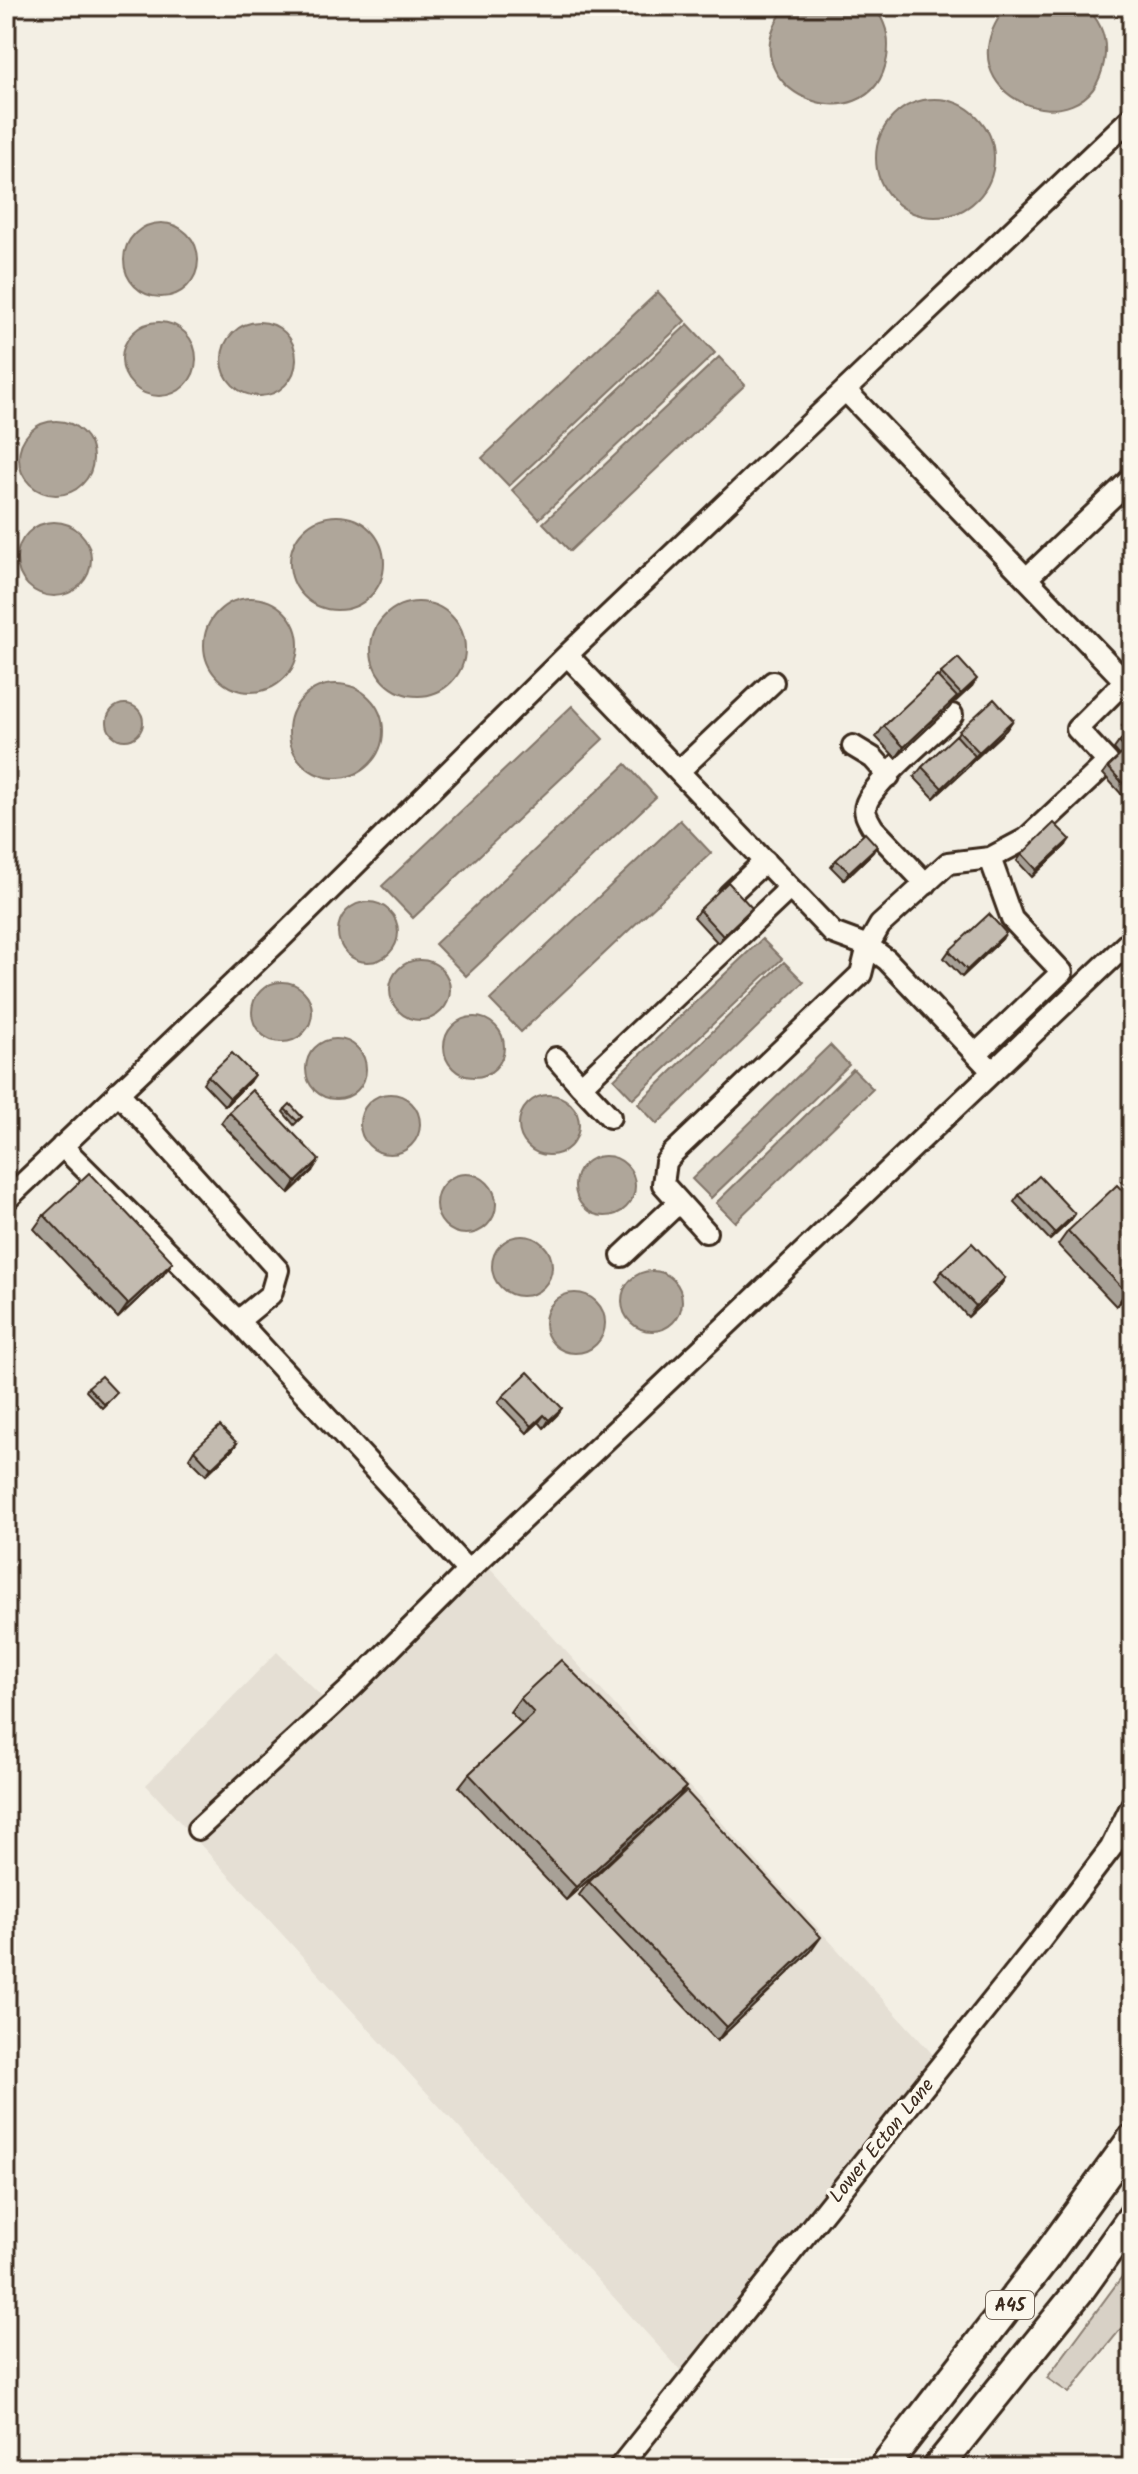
<svg xmlns="http://www.w3.org/2000/svg" width="1138" height="2474" font-family="Kalam,sans-serif">
<rect width="100%" height="100%" fill="#f3efe4"/>
<filter id="ink" filterUnits="userSpaceOnUse"><feTurbulence type="fractalNoise" baseFrequency=".0125" numOctaves="2"/><feDisplacementMap in="SourceGraphic" scale="16" xChannelSelector="R" yChannelSelector="G"/><feConvolveMatrix kernelMatrix="1 2 1 2 8 2 1 2 1" color-interpolation-filters="sRGB"/></filter>
<g filter="url(#ink)">
<path fill="#e5dfd4" d="M 481,1558 L 947,2070 L 692,2383 L 146,1785 L 277,1652 L 324,1699 Z"/>
<path fill="#d8d1c6" stroke="#8a7e72" stroke-width="2" d="M 1132,2263 L 1132,2315 L 1069,2393 L 1047,2378 Z"/>
<path fill="#afa69a" stroke="#817468" stroke-width="2" d="M 787,6 L 872,6 C 886,20 890,39 887,58 C 871,151 719,89 787,6 Z
M 1007,6 L 1085,6 C 1101,21 1108,40 1104,62 C 1088,154 935,97 1007,6 Z
M876 158a59 59 0 1 1 118 0a59 59 0 1 1-118 0Z
M124 260a37 37 0 1 1 74 0a37 37 0 1 1-74 0Z
M 658,292 L 685,321 L 509,486 L 482,458 Z
M222 359a37 37 0 1 1 74 0a37 37 0 1 1-74 0Z
M122 359a37 37 0 1 1 74 0a37 37 0 1 1-74 0Z
M 688,324 L 715,353 L 539,519 L 512,490 Z
M 719,357 L 745,385 L 570,551 L 543,523 Z
M19 458a37 37 0 1 1 74 0a37 37 0 1 1-74 0Z
M290 563a47 47 0 1 1 94 0a47 47 0 1 1-94 0Z
M17 559a37 37 0 1 1 74 0a37 37 0 1 1-74 0Z
M204 645a47 47 0 1 1 94 0a47 47 0 1 1-94 0Z
M371 649a47 47 0 1 1 94 0a47 47 0 1 1-94 0Z
M289 731a47 47 0 1 1 94 0a47 47 0 1 1-94 0Z
M107 722a18 18 0 1 1 36 0a18 18 0 1 1-36 0Z
M 572,706 L 603,739 L 413,918 L 382,886 Z
M 626,764 L 656,797 L 466,976 L 435,944 Z
M 680,820 L 711,853 L 521,1032 L 490,1000 Z
M338 932a30 30 0 1 1 60 0a30 30 0 1 1-60 0Z
M 762,939 L 782,959 L 633,1099 L 614,1079 Z
M390 990a30 30 0 1 1 60 0a30 30 0 1 1-60 0Z
M 784,962 L 804,982 L 657,1124 L 638,1104 Z
M252 1012a30 30 0 1 1 60 0a30 30 0 1 1-60 0Z
M444 1047a30 30 0 1 1 60 0a30 30 0 1 1-60 0Z
M306 1069a30 30 0 1 1 60 0a30 30 0 1 1-60 0Z
M 830,1045 L 849,1065 L 711,1198 L 692,1179 Z
M 853,1069 L 873,1089 L 735,1222 L 716,1203 Z
M360 1124a30 30 0 1 1 60 0a30 30 0 1 1-60 0Z
M519 1125a30 30 0 1 1 60 0a30 30 0 1 1-60 0Z
M575 1186a30 30 0 1 1 60 0a30 30 0 1 1-60 0Z
M436 1204a30 30 0 1 1 60 0a30 30 0 1 1-60 0Z
M492 1266a30 30 0 1 1 60 0a30 30 0 1 1-60 0Z
M622 1301a30 30 0 1 1 60 0a30 30 0 1 1-60 0Z
M545 1323a30 30 0 1 1 60 0a30 30 0 1 1-60 0Z"/>
<g fill="none" stroke-linecap="round" stroke-linejoin="round">
<g stroke="#3b2a1e" stroke-width="26">
<path id="minor" d="M 845,390 L 1125,681 L 1132,675
M 1028,577 L 1132,478
M 567,655 L 833,933 L 868,946 L 887,960 L 992,1071
M 853,746 L 873,758 L 889,776
M 680,770 L 773,682
M 926,884 L 873,828 C 869,821 863,813 866,805 C 872,783 933,733 952,715
M 729,895 L 765,861
M 976,1054 L 1062,972 L 1012,919 L 990,858
M 556,1058 L 581,1086
M 118,1092 L 278,1270 L 271,1294 L 238,1321
M 610,1117 L 581,1086 L 790,888
M 62,1146 L 238,1321 L 468,1571 L 1132,939
M 6,1200 L 279,940 L 567,655 L 1132,117
M 706,1232 L 663,1184 L 666,1162 L 673,1153 L 861,974 L 868,946 L 880,925 L 948,863 L 990,858 L 1026,839 L 1108,762 L 1077,729 L 1125,681
M 622,1256 L 678,1203
M 198,1829 L 351,1688 L 468,1571
M 619,2468 L 1037,1945 L 1111,1848 L 1132,1805"/>
</g>
<g stroke="#3b2a1e" stroke-width="34">
<path id="highway" d="M 883,2468 L 1043,2261 L 1132,2139
M 937,2468 L 1080,2290 L 1132,2217"/>
</g>
<use href="#minor" stroke="#fbf7ec" stroke-width="20"/>
<use href="#highway" stroke="#fbf7ec" stroke-width="28"/>
</g>
<path fill="#a8a197" stroke="#3b2a1e" stroke-width="2" d="M 941,673 L 972,686 L 956,701 L 955,700 L 949,708 L 896,758 L 876,737 L 884,726 L 938,678 Z
M 1132,714 L 1132,790 L 1124,797 L 1103,774 L 1108,767 L 1120,756 L 1114,749 L 1119,742 L 1128,733 L 1122,726 Z
M 1013,720 L 1006,730 L 934,798 L 914,777 L 922,767 L 956,736 L 959,731 Z
M 1065,846 L 1032,877 L 1017,861 L 1022,854 Z
M 872,853 L 844,880 L 831,867 L 836,860 Z
M 699,910 L 747,915 L 718,943 L 694,917 Z
M 1001,940 L 962,977 L 944,958 L 949,951 Z
M 208,1076 L 249,1082 L 225,1106 L 203,1083 Z
M 285,1109 L 302,1117 L 294,1125 L 283,1112 Z
M 229,1112 L 312,1171 L 289,1193 L 221,1123 Z
M 1019,1195 L 1075,1214 L 1070,1221 L 1050,1240 L 1014,1202 Z
M 44,1215 L 163,1275 L 118,1318 L 34,1229 Z
M 1068,1231 L 1132,1292 L 1116,1306 L 1058,1245 Z
M 942,1271 L 1005,1278 L 998,1289 L 968,1317 L 935,1281 Z
M 88,1387 L 114,1396 L 102,1408 L 86,1391 Z
M 503,1396 L 557,1415 L 544,1428 L 539,1422 L 527,1433 L 498,1403 Z
M 237,1443 L 232,1450 L 206,1475 L 189,1458 L 194,1450 Z
M 520,1698 L 679,1797 L 811,1951 L 717,2041 L 579,1895 L 589,1882 L 633,1840 L 566,1900 L 459,1787 L 469,1774 L 522,1724 L 510,1712 Z"/>
<path fill="#88837b" stroke="#3b2a1e" stroke-width="2" d="M 977,679 L 972,686 L 956,701 L 961,694 Z
M 957,697 L 949,708 L 896,758 L 904,747 Z
M 1013,720 L 1006,730 L 971,762 L 979,752 Z
M 975,756 L 968,767 L 934,798 L 942,788 Z
M 1070,839 L 1065,846 L 1032,877 L 1037,870 Z
M 877,846 L 872,853 L 844,880 L 849,872 Z
M 752,908 L 747,915 L 718,943 L 723,936 Z
M 1006,933 L 1001,940 L 962,977 L 967,970 Z
M 254,1075 L 249,1082 L 225,1106 L 230,1098 Z
M 319,1160 L 312,1171 L 289,1193 L 296,1182 Z
M 1075,1214 L 1070,1221 L 1050,1240 L 1055,1233 Z
M 173,1262 L 163,1275 L 118,1318 L 128,1304 Z
M 1005,1278 L 998,1289 L 968,1317 L 976,1306 Z
M 1132,1287 L 1132,1292 L 1116,1306 L 1126,1292 Z
M 562,1408 L 557,1415 L 544,1428 L 549,1420 Z
M 544,1415 L 539,1422 L 527,1433 L 532,1426 Z
M 237,1443 L 232,1450 L 206,1475 L 211,1468 Z
M 686,1787 L 676,1801 L 566,1900 L 576,1887 Z
M 821,1937 L 811,1951 L 717,2041 L 727,2027 Z"/>
<path fill="#c3bbb0" stroke="#3b2a1e" stroke-width="2" d="M 958,658 L 977,679 L 961,694 L 941,673 Z
M 937,676 L 957,697 L 904,747 L 884,726 Z
M 994,699 L 1013,720 L 979,752 L 959,731 Z
M 1132,729 L 1132,787 L 1129,790 L 1108,767 L 1126,750 L 1119,742 Z
M 956,735 L 975,756 L 942,788 L 922,767 Z
M 1054,823 L 1070,839 L 1037,870 L 1022,854 Z
M 865,833 L 877,846 L 849,872 L 836,860 Z
M 728,882 L 752,908 L 723,936 L 699,910 Z
M 989,914 L 1006,933 L 967,970 L 949,951 Z
M 232,1053 L 254,1075 L 230,1098 L 208,1076 Z
M 252,1090 L 319,1160 L 296,1182 L 229,1112 Z
M 290,1104 L 302,1117 L 297,1121 L 285,1109 Z
M 89,1173 L 173,1262 L 128,1304 L 44,1215 Z
M 1039,1176 L 1075,1214 L 1055,1233 L 1019,1195 Z
M 1117,1185 L 1132,1201 L 1132,1287 L 1126,1292 L 1068,1231 Z
M 972,1243 L 1005,1278 L 976,1306 L 942,1271 Z
M 528,1372 L 562,1408 L 549,1420 L 544,1415 L 532,1426 L 503,1396 Z
M 101,1376 L 117,1393 L 104,1404 L 88,1387 Z
M 220,1426 L 237,1443 L 211,1468 L 194,1450 Z
M 561,1660 L 686,1787 L 576,1887 L 469,1774 L 534,1713 L 520,1698 Z
M 686,1791 L 821,1937 L 727,2027 L 589,1882 Z"/>
</g>
<g text-anchor="middle" stroke-width="7" stroke-linejoin="round" paint-order="stroke">
<rect fill="#fbf7ec" stroke="#75685c" stroke-width="2" x="986" y="2291" width="48" height="28" rx="6"/>
<g font-size="18" font-weight="bold" fill="#3b2a1e">
<text x="1010" y="2311">A45</text>
</g>
<g font-size="20" fill="#3b2a1e" stroke="#fbf7ec">
<text transform="translate(881 2140) rotate(-51)" y="7">Lower Ecton Lane</text>
</g>
</g>
<rect width="1138" height="2474" fill="none" stroke="#fbf7ec" stroke-width="32"/>
<rect x="16" y="16" width="1106" height="2442" fill="none" stroke="#3b2a1e" stroke-width="3" filter="url(#ink)"/>
</svg>
